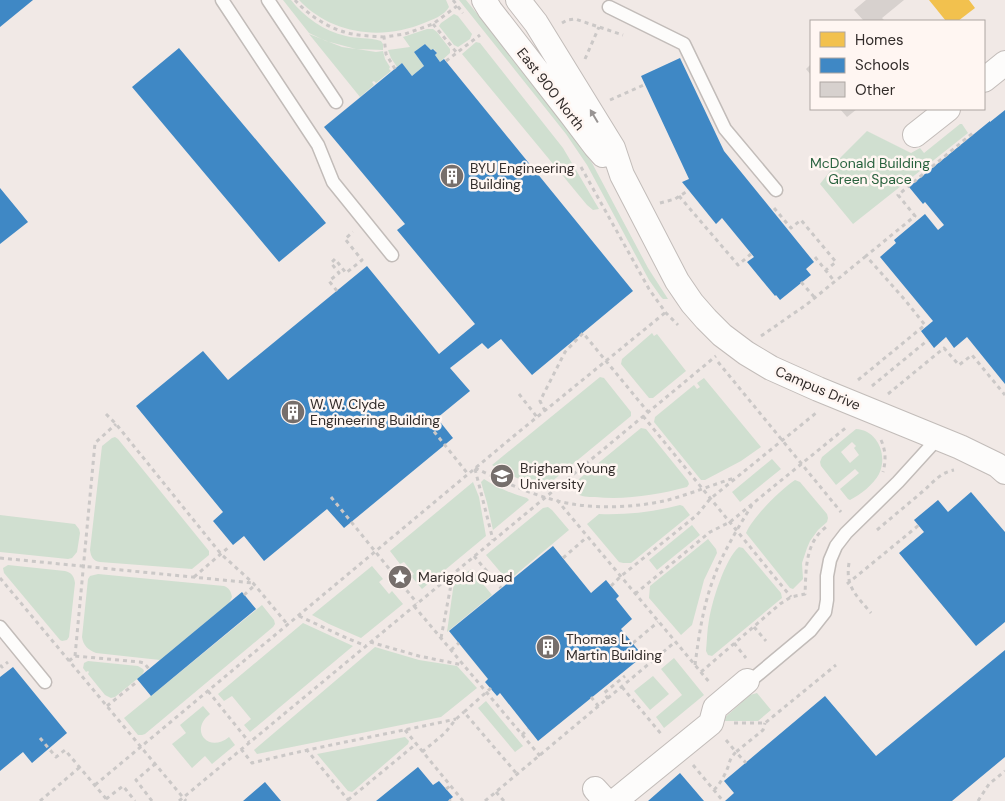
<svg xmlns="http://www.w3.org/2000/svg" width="1005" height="801" font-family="'DM Sans',sans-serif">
<rect width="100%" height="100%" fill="#f1e9e6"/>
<path fill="#d0dfd0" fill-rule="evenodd" d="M 283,0 L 291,0 C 304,17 324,31 346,36 C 357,39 369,37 381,41 L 383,44 L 383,50 L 357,49 L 376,52 L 383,51 L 385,59 L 390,67 L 389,69 L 391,71 L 376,83 L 374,81 L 372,82 L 374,85 L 360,97 L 309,34 L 342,47 L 356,49 L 326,41 L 309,33 Z
M 299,0 L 446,0 L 449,7 C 445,15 432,20 424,23 C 381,41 331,34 299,0 Z
M 459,0 L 466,0 L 551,105 L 592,163 L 648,268 L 668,299 L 663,299 L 661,297 L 649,280 L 587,165 L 566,134 Z
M 454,14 L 458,16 L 472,34 L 470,39 L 458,47 L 454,45 L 439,26 L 441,23 Z
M 427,29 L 433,29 L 437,32 L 450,49 L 450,53 L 440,62 L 435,55 L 437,53 L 434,49 L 431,50 L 425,44 L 414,52 L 424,66 L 412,76 L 402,63 L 397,67 L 391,58 L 388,50 L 410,47 L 403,37 Z
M 476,42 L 480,43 L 563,148 L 599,209 L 593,210 L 587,205 L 462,54 Z
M 960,124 L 962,124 L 968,133 L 853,224 L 820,184 L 841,157 L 867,131 L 911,153 L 920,148 L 924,153 Z
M 652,333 L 654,336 L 657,334 L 686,371 L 653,398 L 649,398 L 621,364 L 622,359 Z
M 600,377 L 604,378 L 631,412 L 631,416 L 545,487 C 526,483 509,475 492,465 Z
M 704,378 L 761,447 L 741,461 L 705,480 L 701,480 L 654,422 L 655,417 L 694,385 L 697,389 L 700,387 L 697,383 Z
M 641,428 L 646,429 L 688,481 L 689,484 L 687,487 C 657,495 626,500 595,497 C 588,497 581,497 576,493 C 573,487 574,484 579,479 Z
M 856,429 C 878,430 888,456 879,474 C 874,484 860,495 850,500 L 848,499 L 840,489 L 859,473 L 855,469 L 836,485 L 821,466 L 820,462 L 822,457 ZM 852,442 L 856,446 L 854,448 L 859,455 L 850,463 L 841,452 Z
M 115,437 L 118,439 L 209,551 L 209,555 L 192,569 L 100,562 C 93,561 91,557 90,550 L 102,446 L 112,438 Z
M 772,459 L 781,469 L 740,502 L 732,492 Z
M 484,479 C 498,488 512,494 527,498 L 529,500 L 493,530 L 487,503 L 481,482 Z
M 795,480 L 800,482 L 827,514 L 828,518 L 827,522 L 818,530 L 810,541 L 807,548 L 802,563 L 803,579 L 793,589 L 790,588 L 746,533 C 753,517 780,490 795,480 Z
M 473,482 L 479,497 L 486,536 L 422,589 L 411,576 L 414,574 L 404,562 L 400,564 L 390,551 Z
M 680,505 L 683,506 L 690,515 L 631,563 L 623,563 L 619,562 L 587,524 L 599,514 C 627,515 653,512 680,505 Z
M 548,507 L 552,510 L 569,530 L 508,581 L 486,555 L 543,508 Z
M 0,515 L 75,524 L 79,529 L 80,533 L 77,552 L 72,558 L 68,559 L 0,552 Z
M 692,525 L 700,535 L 657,570 L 649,560 Z
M 708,539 L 716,549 L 717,553 L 704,580 L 692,625 L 681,635 L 649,598 L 650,586 Z
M 739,547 L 743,548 L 781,593 L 782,598 L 712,656 L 708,655 L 706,651 C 707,641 707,630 709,620 C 712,601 725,559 739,547 Z
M 8,565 L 65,571 C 72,573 74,576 75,583 L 69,637 L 67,640 L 62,641 L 60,640 L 4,573 L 3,568 Z
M 372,566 L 383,579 L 379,582 L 389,594 L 392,591 L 403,604 L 361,638 L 329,624 L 312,615 Z
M 471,569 L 492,595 L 447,632 L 454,582 Z
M 98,574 L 224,586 C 229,588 231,591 232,597 L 229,603 L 160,660 L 96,653 C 88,650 83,645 82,637 L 88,579 L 90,576 Z
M 262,605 L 274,620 L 275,624 L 273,627 L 145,734 L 142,735 L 138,735 L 124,718 Z
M 303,623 L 353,646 L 250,732 L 244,725 L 251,719 L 232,696 L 224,701 L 218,694 Z
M 375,647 L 419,660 L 457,666 L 477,688 L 441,717 L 257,754 L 254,750 Z
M 674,658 L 704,695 L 664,728 L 656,717 L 682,695 L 661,669 Z
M 88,661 L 138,666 L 143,669 L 144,671 L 142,675 L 115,697 L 111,698 L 105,695 L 88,674 L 89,672 L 88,671 L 86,672 L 83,668 L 84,663 Z
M 653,676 L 669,694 L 650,710 L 634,691 Z
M 757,693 L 771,710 L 758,721 L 721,721 L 750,695 Z
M 486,701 L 523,746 L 515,752 L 478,708 Z
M 203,706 L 210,714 C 189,730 208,754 229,737 L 235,745 L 212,764 L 205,756 L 192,768 L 172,744 L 186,733 L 180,725 Z
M 405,737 L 409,741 L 408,744 L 352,792 L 348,791 L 317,754 Z"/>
<path fill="#f2c14e" d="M 929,0 L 969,0 L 975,8 L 958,21 L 946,21 Z"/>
<path fill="#3f88c5" d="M 0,0 L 33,0 L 0,27 Z
M 425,44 L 431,50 L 433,49 L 437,53 L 435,55 L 440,62 L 444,59 L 633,291 L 532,375 L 501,339 L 488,349 L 482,343 L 450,368 L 470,391 L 437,418 L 453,438 L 344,528 L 327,509 L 264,561 L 244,536 L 233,545 L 213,521 L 223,512 L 136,406 L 203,351 L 228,380 L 367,266 L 439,354 L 475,324 L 397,230 L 405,224 L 324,127 L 402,63 L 412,76 L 424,66 L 414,52 Z
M 179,48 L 326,223 L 279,262 L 132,87 Z
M 680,58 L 724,151 L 814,262 L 806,269 L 811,275 L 780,300 L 776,295 L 775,296 L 747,262 L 754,257 L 722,218 L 716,224 L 682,182 L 689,179 L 641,76 Z
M 1005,110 L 1005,384 L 967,337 L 954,348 L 946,337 L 934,348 L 921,331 L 933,321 L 880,257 L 896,243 L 894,240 L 925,214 L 938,230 L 944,225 L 925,202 L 923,204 L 909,187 L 990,121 L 990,122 Z
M 0,188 L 28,222 L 0,244 Z
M 971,492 L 1005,532 L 1005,622 L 976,646 L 899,553 L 924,532 L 914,520 L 938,500 L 948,512 Z
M 553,546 L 591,593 L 606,580 L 619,596 L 616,599 L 632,619 L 621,629 L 643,656 L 538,741 L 500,693 L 497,696 L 485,682 L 488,679 L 449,631 Z
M 242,592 L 256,609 L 151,696 L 137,679 Z
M 1005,650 L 1005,757 L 952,801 L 725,801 L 734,793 L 724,781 L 825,696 L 876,756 Z
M 13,667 L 67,733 L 32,763 L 23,752 L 0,771 L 0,677 Z
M 418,767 L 433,785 L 439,781 L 453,797 L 448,801 L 376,801 Z
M 680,773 L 704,801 L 648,801 Z
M 265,782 L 281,801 L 243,801 Z"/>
<path fill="#d7d1ce" d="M 866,0 L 904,0 L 882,18 L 885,21 L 864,21 L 854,10 Z
M 811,64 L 811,75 L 806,69 Z
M 840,109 L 857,109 L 847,117 Z"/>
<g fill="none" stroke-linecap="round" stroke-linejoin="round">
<g stroke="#c2bcb9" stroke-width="15">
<path id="service" d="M 222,0 L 318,145 L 333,182 L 392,255
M 268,0 L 336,102
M 609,7 L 684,44 L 725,129 L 776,190
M 0,627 L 45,682
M 747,681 L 755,677 L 810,631 L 825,612 L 827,600 L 827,576 L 830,560 L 836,546 L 846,533 L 898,482 L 938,438"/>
</g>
<g stroke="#c2bcb9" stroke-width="26">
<path id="minor" d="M 484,0 L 490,10 L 570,113 L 595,146 L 603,155
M 518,0 L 536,23 L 613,148 L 622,175 L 677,281 L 692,303 L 706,319 L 722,335 L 746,353 L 771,368 L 818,389 L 960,447 L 997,465 L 1005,472
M 984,80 L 1005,63
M 915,135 L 948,109
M 595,789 L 606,801
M 615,801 L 711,723 L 715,708 L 747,681"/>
</g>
<path stroke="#cbc8c7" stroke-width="3" stroke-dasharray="4 4" stroke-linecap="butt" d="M 295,0 C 308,15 328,28 348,33 C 360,36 372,36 384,37
M 453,0 L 463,13
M 562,23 L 567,20 L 575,19 L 623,35
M 433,24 L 457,53
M 585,59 L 599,27
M 446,61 L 480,35
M 395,69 L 386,54 L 384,37 L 405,34 L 433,24 L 457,6
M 610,100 L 646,84
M 581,167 L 649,289 L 666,313 L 678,325
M 679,196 L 738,265 L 751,254
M 660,203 L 675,199 L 689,190
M 774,208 L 791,228 L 801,220 L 836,262 L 826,270
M 815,257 L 835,282
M 801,282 L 815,298
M 337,291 L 329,281 L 339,273 L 331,263 L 335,259 L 346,273 L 362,260 L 345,239 L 353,232
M 761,336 L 806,305 L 866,256
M 718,362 L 841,512
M 858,380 L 925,325 L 905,300 L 866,256 L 915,216 L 898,195 L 974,132
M 872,386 L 928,340
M 519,394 L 537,417
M 888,394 L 944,348 L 959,365 L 972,355 L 1005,395
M 545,411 L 540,401 L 565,352 L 583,333 L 648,412
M 106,414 L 116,424 L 221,554 L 253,583 L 288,625
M 643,416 L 791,597
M 424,419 L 468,474
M 881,440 C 886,451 886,461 883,472
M 475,468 C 506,483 538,498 572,504 C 602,509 639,507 668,500 C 690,494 712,485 734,478
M 475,469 L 493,540
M 331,497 L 417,603
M 557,500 L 710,683
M 877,530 C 892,517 907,505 922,492 C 933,483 939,473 954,470
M 474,556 L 501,588
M 0,558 L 253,583
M 563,558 L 587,537
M 849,563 C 845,587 857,596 871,613
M 194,577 L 230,546
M 0,578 L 186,801
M 847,584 L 919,525
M 611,586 L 620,577 L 697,515 L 710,499 L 816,413
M 635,594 L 710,532 L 730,522 L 848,426
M 244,595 L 255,585
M 414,606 L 540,756
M 299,616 L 342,636 L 366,646
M 754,627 L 766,641
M 441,638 L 453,574
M 370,642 L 419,656 L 463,665
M 633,643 L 658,622
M 734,643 L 746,658
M 451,650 L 459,643
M 75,656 L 95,443 L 116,424
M 69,661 L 75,656 L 140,662 L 144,663 L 149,669
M 0,665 L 2,667 L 8,662
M 695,665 C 699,635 703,606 714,577 C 723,552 738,528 752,505
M 701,672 L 780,604 L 791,597 L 805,594 C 806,575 805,552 817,536 C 820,532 825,528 828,525
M 622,687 L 662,735
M 491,688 L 464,712 L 517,774
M 208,691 L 249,742
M 591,697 L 599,707
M 608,699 L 604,693 L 625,676
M 107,706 L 138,681
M 734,723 L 765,723 L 836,665
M 405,730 L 463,801
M 522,735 L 528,729
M 40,738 L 56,757 L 65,750 L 108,801
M 726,740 L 736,752 L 763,730 L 765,723
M 241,749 L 252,763 C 320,746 388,734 456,719
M 306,749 L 349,801
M 422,752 L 445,733 L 456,719 L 464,712
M 693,765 L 723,801
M 95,785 L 515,435 L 666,312
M 446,789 L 450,786
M 714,790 C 720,784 725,775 728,767 C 730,760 731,757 736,752 L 746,763
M 496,792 L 504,801
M 106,799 L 123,786 L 135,801
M 348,800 L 416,744
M 449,800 L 451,801
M 40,801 L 80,767
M 152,801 L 136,780 L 155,764
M 179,801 L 716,356
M 485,801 L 675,642
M 978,801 L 989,784 L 1005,771"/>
<use href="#service" stroke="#fdfcfb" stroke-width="12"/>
<use href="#minor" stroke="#fdfcfb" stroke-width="24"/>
</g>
<defs><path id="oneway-solid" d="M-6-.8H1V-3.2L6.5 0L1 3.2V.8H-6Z" transform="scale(1.25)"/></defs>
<use fill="#989493" href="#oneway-solid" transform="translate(594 116) rotate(-121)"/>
<defs>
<g id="building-disc" transform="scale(1.25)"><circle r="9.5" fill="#766f6c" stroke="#fff6f2"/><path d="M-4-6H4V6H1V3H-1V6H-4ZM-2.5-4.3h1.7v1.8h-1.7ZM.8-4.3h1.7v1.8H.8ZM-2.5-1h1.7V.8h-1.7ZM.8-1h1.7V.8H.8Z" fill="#fff"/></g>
<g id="university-disc" transform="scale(1.25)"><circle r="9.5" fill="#766f6c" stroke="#fff6f2"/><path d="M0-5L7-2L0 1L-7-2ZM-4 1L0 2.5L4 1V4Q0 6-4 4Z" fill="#fff"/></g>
<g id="sight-disc" transform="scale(1.25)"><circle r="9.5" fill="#766f6c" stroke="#fff6f2"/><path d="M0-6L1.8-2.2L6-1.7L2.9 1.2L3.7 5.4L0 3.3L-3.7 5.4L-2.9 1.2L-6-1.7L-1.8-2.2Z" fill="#fff"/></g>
</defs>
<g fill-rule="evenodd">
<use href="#building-disc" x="452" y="176"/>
<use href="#building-disc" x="293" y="412"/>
<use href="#university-disc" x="502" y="476"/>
<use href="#sight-disc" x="400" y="577"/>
<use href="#building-disc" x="548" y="647"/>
</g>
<g text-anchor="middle" stroke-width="5" stroke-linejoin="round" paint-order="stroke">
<g font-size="14" fill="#332d2b" stroke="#fff6f2">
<text transform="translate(551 89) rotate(52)" y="5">East 900 North</text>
<text transform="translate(818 388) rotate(23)" y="5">Campus Drive</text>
</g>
<g font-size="14" fill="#29623e" stroke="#fff6f2">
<text x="870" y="168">McDonald Building<tspan x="870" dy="16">Green Space</tspan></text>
</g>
<g font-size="14" fill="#332d2b" stroke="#fff6f2" text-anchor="start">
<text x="470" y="173">BYU Engineering<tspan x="470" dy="16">Building</tspan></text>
<text x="310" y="409">W. W. Clyde<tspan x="310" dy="16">Engineering Building</tspan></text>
<text x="520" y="473">Brigham Young<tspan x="520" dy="16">University</tspan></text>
<text x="418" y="582">Marigold Quad</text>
<text x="566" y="644">Thomas L.<tspan x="566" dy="16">Martin Building</tspan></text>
</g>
</g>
<rect x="810" y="20" width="175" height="90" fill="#fff6f2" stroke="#ada6a2"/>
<rect x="820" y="32" width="25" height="15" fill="#f2c14e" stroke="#ada6a2"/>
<text x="855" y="45" font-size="15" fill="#332d2b">Homes</text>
<rect x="820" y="58" width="25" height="15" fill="#3f88c5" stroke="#ada6a2"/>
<text x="855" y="70" font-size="15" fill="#332d2b">Schools</text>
<rect x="820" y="82" width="25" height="15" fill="#d7d1ce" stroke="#ada6a2"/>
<text x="855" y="95" font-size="15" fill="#332d2b">Other</text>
</svg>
